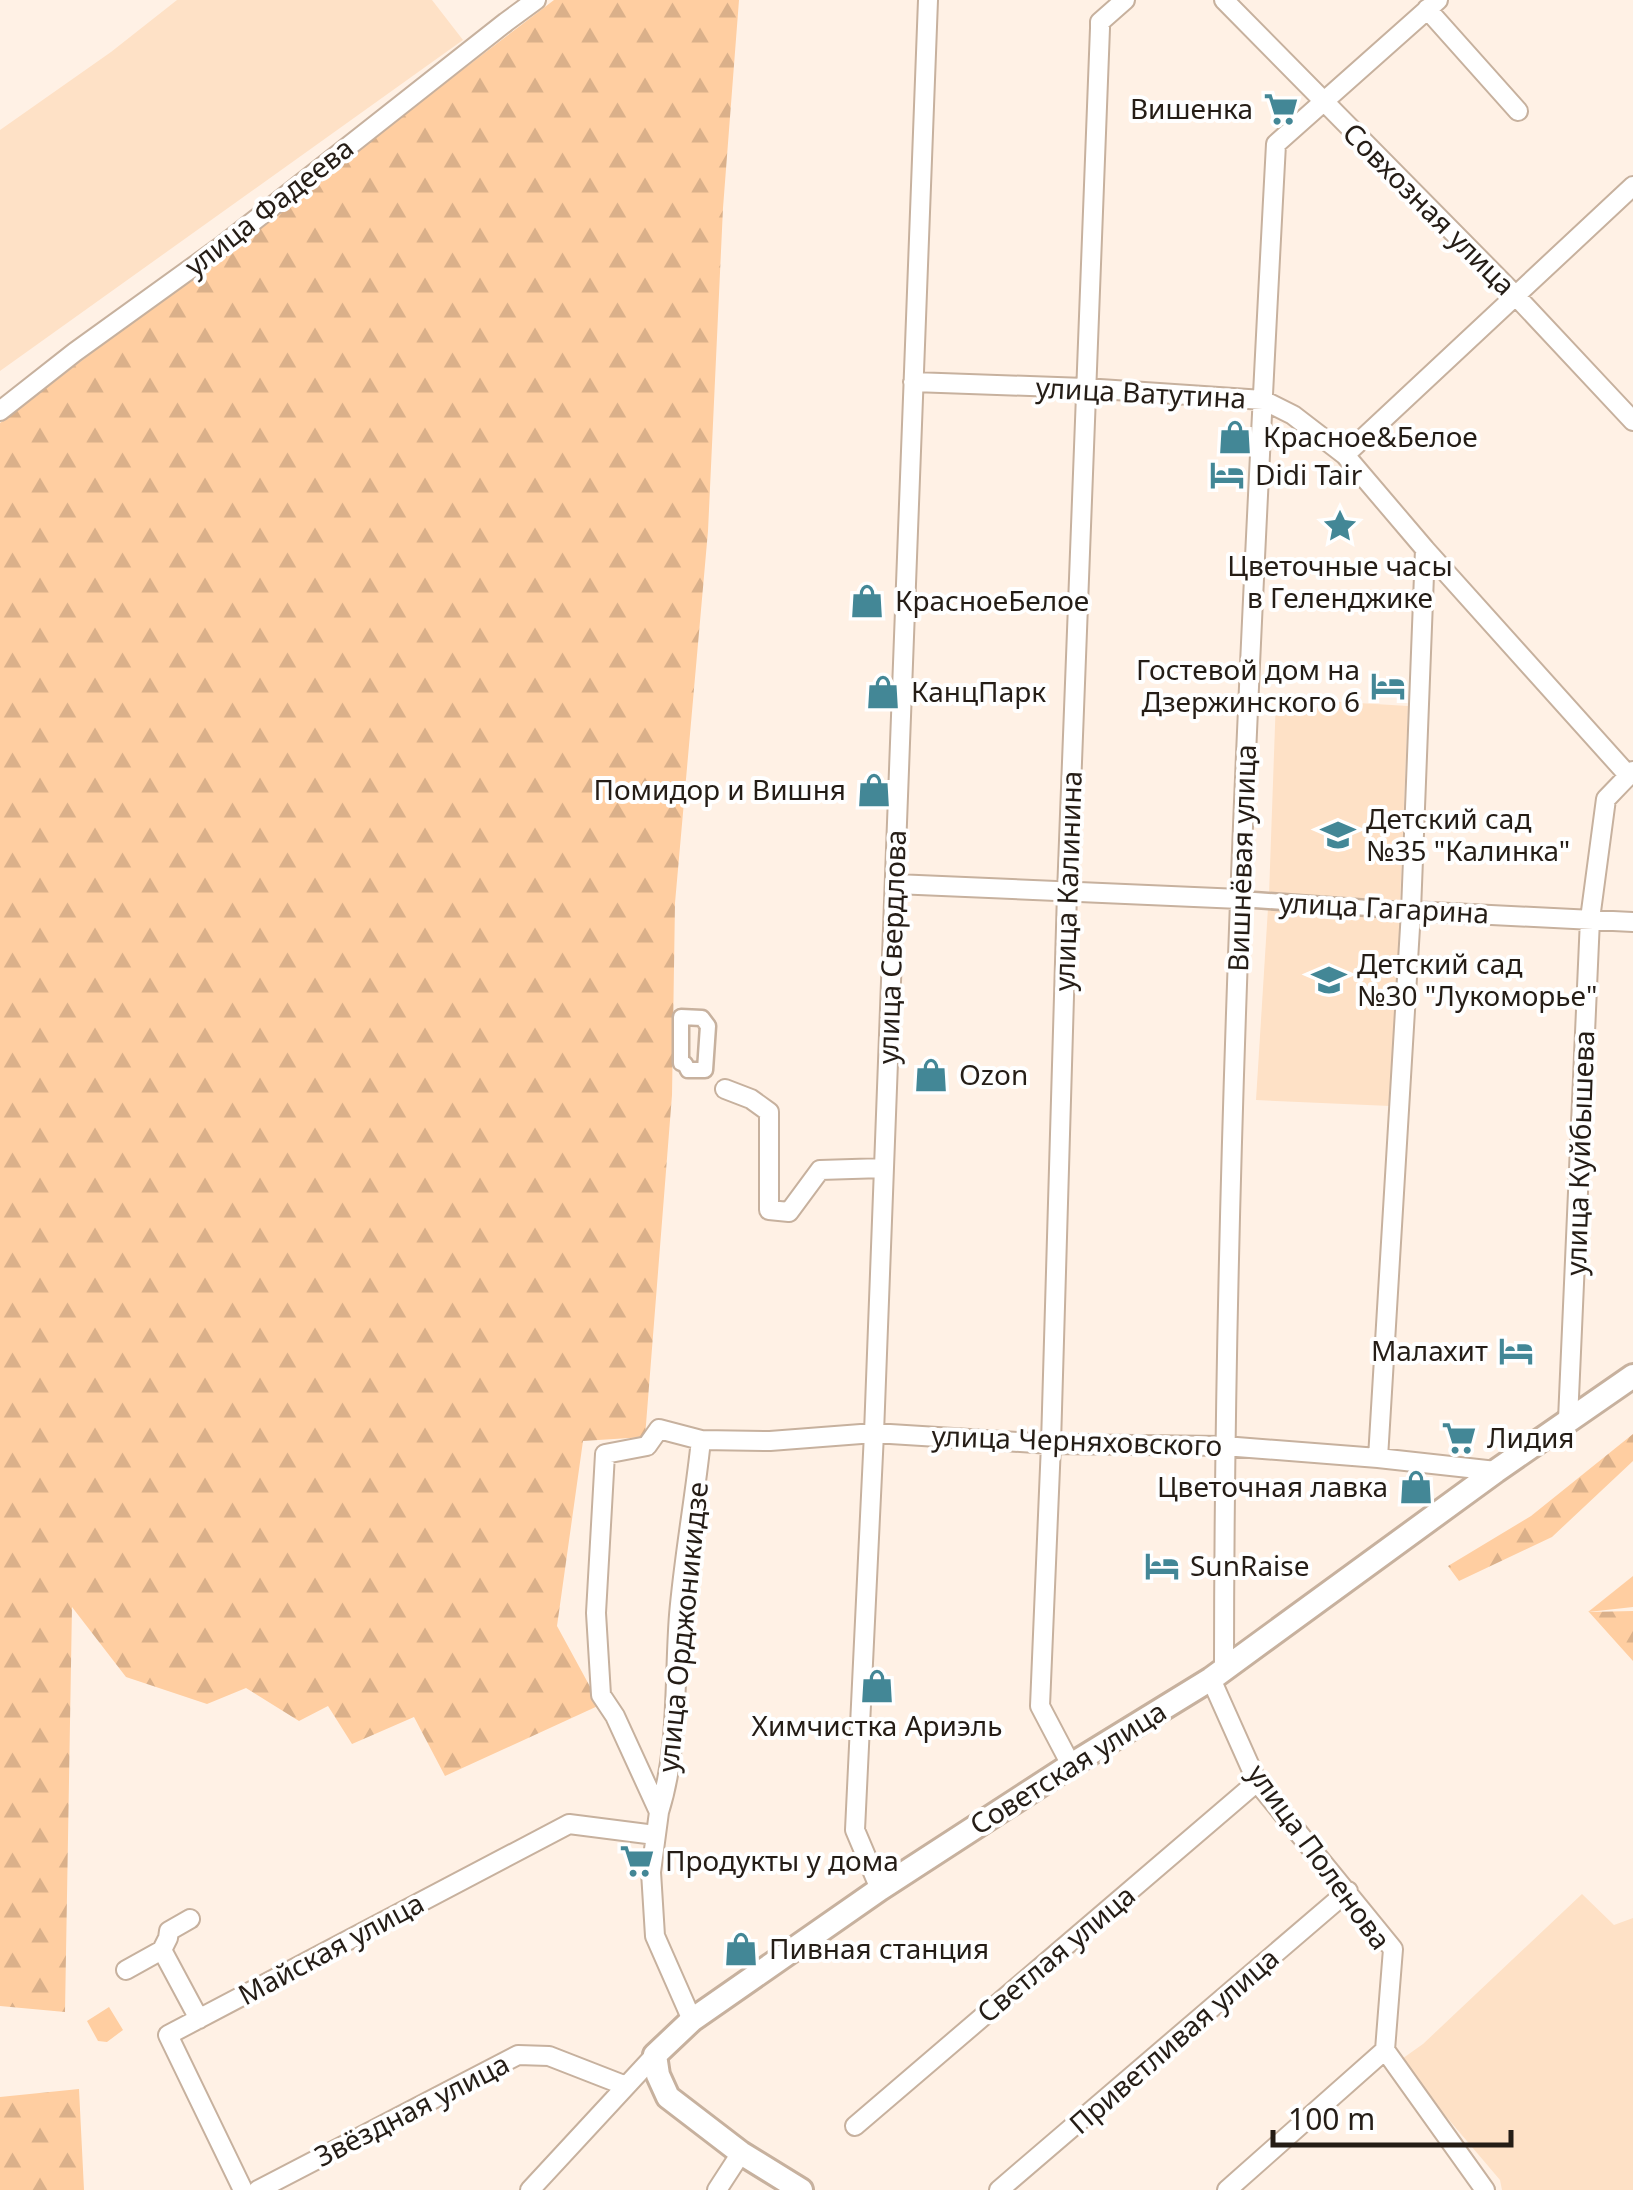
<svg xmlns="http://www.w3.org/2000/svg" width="1633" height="2190" font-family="'Noto Sans',sans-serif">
<defs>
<pattern id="forest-firs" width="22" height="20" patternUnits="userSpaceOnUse" patternTransform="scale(2.5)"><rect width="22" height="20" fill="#ffcea1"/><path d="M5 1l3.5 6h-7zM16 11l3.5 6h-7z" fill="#dab08a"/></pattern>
</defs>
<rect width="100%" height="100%" fill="#fff1e5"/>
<path fill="#fee1c6" d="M 177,0 L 432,0 L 463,40 L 0,371 L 0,130 L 111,52 Z
M 1276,698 L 1408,706 L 1400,904 L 1269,895 Z
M 1268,908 L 1401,914 L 1390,1106 L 1256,1100 Z
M 1582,1894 L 1614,1925 L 1633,1918 L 1633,2190 L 1502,2190 L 1500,2180 L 1399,2061 L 1423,2044 Z"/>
<path fill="#ffcea1" d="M 1633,1576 L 1633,1607 L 1588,1612 Z
M 109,2007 L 123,2030 L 107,2042 L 98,2041 L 87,2021 Z"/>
<path fill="url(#forest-firs)" d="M 554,0 L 739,0 L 723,208 L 708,531 L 675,903 L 672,1095 L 645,1437 L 583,1441 L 557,1626 L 600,1705 L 445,1776 L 414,1717 L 352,1744 L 328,1706 L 299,1721 L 246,1688 L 207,1704 L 126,1677 L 72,1607 L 65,2012 L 0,2006 L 0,423 Z
M 1633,1434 L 1633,1461 L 1552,1537 L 1459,1581 L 1448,1566 L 1531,1516 Z
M 1633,1611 L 1633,1661 L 1589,1612 Z
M 79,2089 L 84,2190 L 0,2190 L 0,2097 Z"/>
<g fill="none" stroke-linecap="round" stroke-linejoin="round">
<g stroke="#c7b19e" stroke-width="19">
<path id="pedestrian" d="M 1240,899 L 1411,911
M 681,1017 L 702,1018 L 708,1026 L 705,1070 L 688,1070 L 685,1064 L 681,1063 Z"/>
</g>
<g stroke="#c7b19e" stroke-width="22">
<path id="minor" d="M 1224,0 L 1515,295 L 1633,421
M 1427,9 L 1518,111
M 913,382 L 1085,388 L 1263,400 L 1293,415 L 1345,455 L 1425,549 L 1628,775
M 0,411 L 75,352 L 222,246 L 506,22 L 536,0
M 1345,455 L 1633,186
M 895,884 L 1240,899
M 1411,911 L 1633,922
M 725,1089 L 751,1099 L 769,1112 L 769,1210 L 789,1212 L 820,1170 L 884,1168
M 1568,1420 L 1590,919 L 1606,799 L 1633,771
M 1378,1458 L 1411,911 L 1425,549
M 1224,1668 C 1224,1159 1249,651 1276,144 L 1438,0
M 1211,1679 L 1257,1782 L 1393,1949 L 1385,2050 L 1485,2190
M 1071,1765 L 1040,1706 L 1051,1444 L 1067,893 L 1100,28 L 1100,22 L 1125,0
M 659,1812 C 679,1749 674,1680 679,1615 C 684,1556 695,1498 701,1440
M 880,1889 L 855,1830 L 874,1433 L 928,0
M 162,1950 L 168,1938 L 169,1931 L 190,1919
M 126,1970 L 162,1950 L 199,2019
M 692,2020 L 655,1936 L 651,1872 L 659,1812 L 615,1716 L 601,1695 L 596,1613 L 605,1454 L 647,1446 L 659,1429 L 701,1440 L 770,1441 L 874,1433 L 1051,1444 L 1224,1446 L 1378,1458 L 1496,1471
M 855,2126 L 1257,1782
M 243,2190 L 168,2035 L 569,1824 L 655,1835
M 258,2190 L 518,2055 L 549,2056 L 626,2086
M 530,2190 L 655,2055
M 717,2190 L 741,2153
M 999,2190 L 1348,1891
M 1227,2190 L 1385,2050"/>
</g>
<g stroke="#c7b19e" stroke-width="28">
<path id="tertiary" d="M 801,2190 L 741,2153 L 668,2097 L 658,2075 L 655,2055 L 692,2020 L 880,1889 L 1071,1765 L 1211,1679 L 1496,1471 L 1633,1376"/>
</g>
<use href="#pedestrian" stroke="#fff" stroke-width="14"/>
<use href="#minor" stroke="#fff" stroke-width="18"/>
<use href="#tertiary" stroke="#fff" stroke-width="22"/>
</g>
<defs>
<g id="supermarket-bare" transform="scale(2.7)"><path d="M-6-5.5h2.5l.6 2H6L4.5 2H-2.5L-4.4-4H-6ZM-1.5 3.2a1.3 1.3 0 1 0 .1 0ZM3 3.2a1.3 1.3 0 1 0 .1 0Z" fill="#438796" stroke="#fff" stroke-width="2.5" paint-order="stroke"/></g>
<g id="shop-bare" transform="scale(2.7)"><path d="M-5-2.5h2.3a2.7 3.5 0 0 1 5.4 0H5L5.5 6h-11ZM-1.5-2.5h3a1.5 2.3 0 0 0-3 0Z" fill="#438796" stroke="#fff" stroke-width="2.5" paint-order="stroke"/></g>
<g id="hotel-bare" transform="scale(2.7)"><path d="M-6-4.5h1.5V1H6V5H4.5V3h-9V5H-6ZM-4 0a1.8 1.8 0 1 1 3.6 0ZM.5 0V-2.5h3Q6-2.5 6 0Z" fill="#438796" stroke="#fff" stroke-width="2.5" paint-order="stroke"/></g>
<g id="sight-bare" transform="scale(2.7)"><path d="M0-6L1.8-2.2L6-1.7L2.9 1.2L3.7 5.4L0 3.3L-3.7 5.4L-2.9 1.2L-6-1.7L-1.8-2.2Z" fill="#438796" stroke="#fff" stroke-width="2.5" paint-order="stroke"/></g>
<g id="school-bare" transform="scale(2.7)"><path d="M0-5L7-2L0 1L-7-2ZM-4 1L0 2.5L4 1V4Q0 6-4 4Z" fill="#438796" stroke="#fff" stroke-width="2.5" paint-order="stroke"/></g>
</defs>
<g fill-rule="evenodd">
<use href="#supermarket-bare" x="1281" y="109"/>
<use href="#shop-bare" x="1235" y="437"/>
<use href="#hotel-bare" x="1227" y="475"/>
<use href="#sight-bare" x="1340" y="526"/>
<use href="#shop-bare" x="867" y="601"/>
<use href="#hotel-bare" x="1388" y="686"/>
<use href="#shop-bare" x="883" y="692"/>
<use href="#shop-bare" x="874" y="790"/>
<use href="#school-bare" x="1338" y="835"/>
<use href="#school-bare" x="1329" y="980"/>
<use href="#shop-bare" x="931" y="1075"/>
<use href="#hotel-bare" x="1516" y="1351"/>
<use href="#supermarket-bare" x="1459" y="1438"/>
<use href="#shop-bare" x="1416" y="1487"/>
<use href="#hotel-bare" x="1162" y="1566"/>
<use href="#shop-bare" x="877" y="1686"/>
<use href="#supermarket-bare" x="637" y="1861"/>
<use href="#shop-bare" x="741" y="1949"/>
</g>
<g text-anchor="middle" stroke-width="8" stroke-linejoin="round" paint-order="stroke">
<g font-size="28" fill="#251d16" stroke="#fff" text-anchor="start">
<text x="1253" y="119" text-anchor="end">Вишенка</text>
<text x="1263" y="447">Красное&amp;Белое</text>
<text x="1255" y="485">Didi Tair</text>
<text x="1340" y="576" text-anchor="middle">Цветочные часы<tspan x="1340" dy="32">в Геленджике</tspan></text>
<text x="895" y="611">КрасноеБелое</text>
<text x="1360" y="680" text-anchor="end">Гостевой дом на<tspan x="1360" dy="32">Дзержинского 6</tspan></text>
<text x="911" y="702">КанцПарк</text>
<text x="846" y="800" text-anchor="end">Помидор и Вишня</text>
<text x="1366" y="829">Детский сад<tspan x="1366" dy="32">№35 "Калинка"</tspan></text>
<text x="1357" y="974">Детский сад<tspan x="1357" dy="32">№30 "Лукоморье"</tspan></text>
<text x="959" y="1085">Ozon</text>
<text x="1488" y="1361" text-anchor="end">Малахит</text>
<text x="1487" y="1448">Лидия</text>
<text x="1388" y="1497" text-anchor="end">Цветочная лавка</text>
<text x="1190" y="1576">SunRaise</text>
<text x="877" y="1736" text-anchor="middle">Химчистка Ариэль</text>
<text x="665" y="1871">Продукты у дома</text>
<text x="769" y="1959">Пивная станция</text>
</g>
<g font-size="28" fill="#251d16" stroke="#fff">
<text transform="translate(269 207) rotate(-38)" y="10">улица Фадеева</text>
<text transform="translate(1429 209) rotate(45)" y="10">Совхозная улица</text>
<text transform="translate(1141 393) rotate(3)" y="10">улица Ватутина</text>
<text transform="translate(1242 858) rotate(-88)" y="10">Вишнёвая улица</text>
<text transform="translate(1068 881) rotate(-88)" y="10">улица Калинина</text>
<text transform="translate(1384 908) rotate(3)" y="10">улица Гагарина</text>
<text transform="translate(892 947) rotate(-88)" y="10">улица Свердлова</text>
<text transform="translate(1580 1153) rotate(-88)" y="10">улица Куйбышева</text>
<text transform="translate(1077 1441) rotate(2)" y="10">улица Черняховского</text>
<text transform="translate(683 1627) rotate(-84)" y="10">улица Орджоникидзе</text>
<text transform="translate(1068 1768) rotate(-32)" y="10">Советская улица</text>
<text transform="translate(1319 1857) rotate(54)" y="10">улица Поленова</text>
<text transform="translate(331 1949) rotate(-28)" y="10">Майская улица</text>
<text transform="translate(1056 1954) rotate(-40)" y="10">Светлая улица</text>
<text transform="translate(1174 2041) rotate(-41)" y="10">Приветливая улица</text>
<text transform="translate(412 2110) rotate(-27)" y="10">Звёздная улица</text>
</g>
</g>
<path d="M1273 2130v15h238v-15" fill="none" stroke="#251d16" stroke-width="5"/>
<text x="1288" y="2130" font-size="30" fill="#251d16" stroke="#ffffff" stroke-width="8" paint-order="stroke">100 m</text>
</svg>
